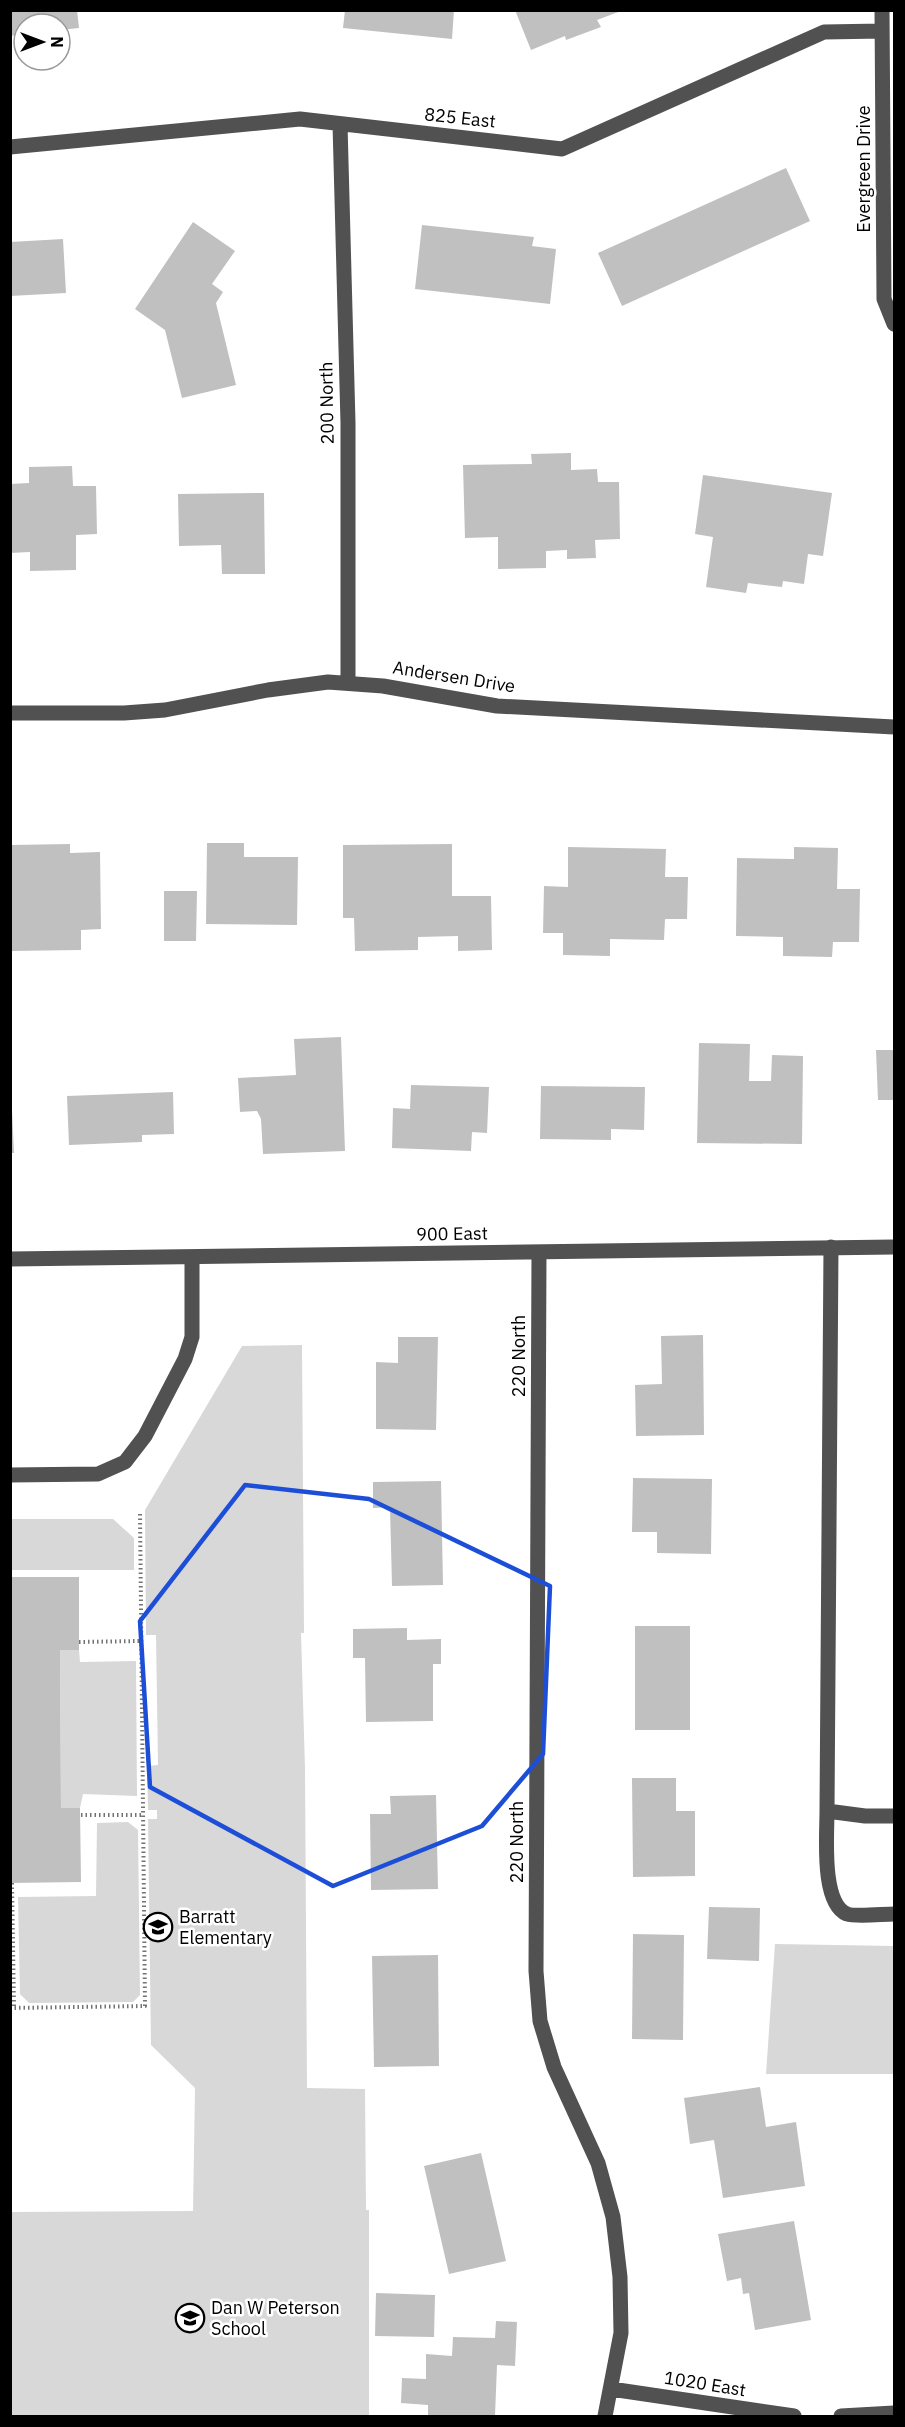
<svg xmlns="http://www.w3.org/2000/svg" width="905" height="2427" font-family="'IBM Plex Sans',sans-serif">
<rect width="100%" height="100%" fill="#fff"/>
<path fill="#d8d8d8" d="M 302,1345 L 304,1633 L 301,1633 L 305,1769 L 307,2088 L 365,2089 L 366,2210 L 369,2210 L 369,2416 L 11,2416 L 11,2212 L 193,2211 L 195,2088 L 151,2045 L 148,1819 L 157,1819 L 157,1810 L 148,1810 L 147,1766 L 158,1765 L 156,1635 L 146,1635 L 145,1510 L 242,1346 Z
M 11,1519 L 113,1519 L 134,1538 L 134,1570 L 11,1570 Z
M 60,1650 L 79,1650 L 80,1662 L 136,1661 L 137,1796 L 83,1794 L 80,1808 L 61,1808 Z
M 128,1822 L 138,1830 L 140,1995 L 133,2002 L 29,2003 L 20,1994 L 18,1897 L 96,1896 L 97,1823 Z
M 775,1944 L 894,1946 L 894,2074 L 766,2074 Z"/>
<path fill="#c0c0c0" d="M 10,10 L 77,10 L 79,28 L 60,30 L 60,24 L 24,24 L 24,34 L 10,36 Z
M 345,10 L 454,10 L 452,39 L 343,28 Z
M 515,10 L 621,10 L 621,11 L 597,20 L 601,27 L 566,40 L 565,36 L 531,50 Z
M 786,168 L 810,221 L 622,306 L 598,253 Z
M 193,222 L 235,251 L 212,284 L 223,292 L 216,303 L 236,385 L 182,398 L 165,330 L 135,309 Z
M 422,225 L 534,237 L 532,246 L 556,249 L 550,304 L 415,289 Z
M 63,239 L 66,293 L 10,296 L 10,242 Z
M 571,453 L 571,470 L 597,469 L 598,482 L 619,482 L 620,539 L 595,540 L 596,558 L 567,559 L 567,550 L 546,551 L 546,568 L 498,569 L 498,537 L 465,538 L 463,465 L 532,464 L 531,454 Z
M 72,466 L 73,486 L 96,486 L 97,534 L 76,535 L 76,570 L 30,571 L 30,552 L 10,553 L 10,484 L 29,483 L 29,467 Z
M 703,475 L 832,493 L 823,556 L 808,554 L 804,584 L 783,581 L 782,587 L 748,583 L 746,593 L 706,587 L 713,537 L 695,534 Z
M 264,493 L 265,574 L 222,574 L 221,545 L 179,546 L 178,494 Z
M 207,843 L 244,843 L 244,857 L 298,857 L 297,925 L 206,924 Z
M 70,844 L 70,853 L 100,852 L 101,929 L 81,930 L 81,950 L 10,951 L 10,845 Z
M 452,844 L 452,896 L 491,896 L 492,950 L 458,951 L 458,936 L 418,937 L 418,950 L 355,951 L 354,918 L 343,918 L 343,845 Z
M 568,847 L 666,849 L 665,877 L 688,877 L 687,919 L 665,919 L 664,940 L 610,939 L 610,956 L 563,955 L 563,933 L 543,933 L 544,886 L 568,887 Z
M 794,847 L 838,848 L 837,889 L 860,889 L 859,942 L 833,942 L 832,957 L 783,956 L 783,937 L 736,936 L 737,858 L 794,859 Z
M 164,891 L 197,891 L 196,941 L 164,941 Z
M 341,1037 L 345,1151 L 263,1154 L 261,1119 L 257,1111 L 240,1112 L 238,1078 L 296,1075 L 294,1039 Z
M 699,1043 L 750,1044 L 749,1081 L 771,1081 L 772,1055 L 803,1056 L 802,1144 L 697,1143 Z
M 876,1050 L 894,1050 L 894,1100 L 878,1100 Z
M 411,1085 L 489,1087 L 487,1133 L 472,1132 L 471,1151 L 392,1148 L 393,1108 L 410,1109 Z
M 541,1086 L 645,1087 L 644,1130 L 611,1129 L 611,1140 L 540,1139 Z
M 173,1092 L 174,1134 L 142,1135 L 142,1142 L 69,1145 L 67,1096 Z
M 10,1110 L 12,1110 L 14,1153 L 10,1153 Z
M 703,1335 L 704,1435 L 636,1436 L 635,1385 L 662,1384 L 661,1336 Z
M 398,1337 L 438,1337 L 436,1430 L 376,1429 L 376,1362 L 398,1363 Z
M 633,1478 L 712,1479 L 711,1554 L 657,1553 L 657,1532 L 632,1532 Z
M 441,1481 L 443,1585 L 392,1586 L 390,1507 L 373,1508 L 373,1482 Z
M 10,1577 L 79,1577 L 79,1650 L 60,1650 L 61,1808 L 80,1808 L 81,1882 L 10,1883 Z
M 635,1626 L 690,1626 L 690,1730 L 635,1730 Z
M 407,1628 L 407,1640 L 441,1639 L 441,1664 L 433,1664 L 433,1721 L 366,1722 L 365,1658 L 353,1658 L 353,1629 Z
M 632,1778 L 676,1778 L 676,1811 L 695,1811 L 695,1876 L 633,1877 Z
M 436,1795 L 438,1889 L 371,1890 L 370,1814 L 391,1814 L 390,1796 Z
M 709,1907 L 760,1908 L 759,1961 L 707,1959 Z
M 633,1934 L 684,1935 L 683,2040 L 632,2039 Z
M 438,1955 L 439,2066 L 374,2067 L 372,1956 Z
M 760,2087 L 766,2127 L 796,2122 L 805,2186 L 723,2198 L 714,2140 L 690,2144 L 684,2098 Z
M 481,2153 L 506,2261 L 449,2274 L 424,2166 Z
M 794,2221 L 811,2320 L 755,2330 L 749,2293 L 743,2294 L 741,2278 L 727,2281 L 718,2234 Z
M 376,2293 L 435,2295 L 434,2337 L 375,2336 Z
M 496,2321 L 517,2322 L 515,2366 L 497,2365 L 495,2416 L 428,2416 L 428,2405 L 401,2403 L 402,2378 L 426,2379 L 426,2354 L 452,2356 L 453,2337 L 495,2338 Z"/>
<g fill="none" stroke-linecap="round" stroke-linejoin="round">
<path stroke="#737373" stroke-width="4" stroke-dasharray="1.5 3" stroke-linecap="butt" d="M 79,1642 L 140,1641
M 81,1815 L 143,1815
M 12,1883 L 14,2008
M 10,2008 L 145,2006 L 140,1511"/>
<path stroke="#515151" stroke-width="15" d="M 882,10 L 884,299 L 894,324
M 340,124 L 348,423 L 348,682
M 10,147 L 300,119 L 562,149 L 824,32 L 882,31
M 10,713 L 124,713 L 165,710 L 268,690 L 328,682 L 383,686 L 497,706 L 894,727
M 831,1247 L 827,1811 L 865,1816 L 894,1816
M 539,1252 L 536,1971 L 540,2021 L 554,2067 L 598,2163 L 613,2217 L 620,2277 L 621,2333 L 605,2416
M 10,1259 L 894,1247
M 10,1475 L 98,1474 L 125,1462 L 145,1436 L 185,1359 L 192,1337 L 192,1257
M 827,1811 C 827,1836 821,1903 847,1914 C 856,1917 883,1914 894,1914
M 611,2389 L 794,2416
M 841,2416 L 894,2413"/>
</g>
<path fill="none" stroke="#1d4ed8" stroke-width="4.5" stroke-linejoin="round" d="M 245,1485 L 369,1499 L 550,1586 L 543,1754 L 482,1826 L 333,1886 L 150,1787 L 140,1621 Z"/>
<defs>
<g id="school-ring" transform="scale(1.5)"><circle r="9.5" fill="#fff" stroke="#000" stroke-width="1.5"/><path d="M0-5L7-2L0 1L-7-2ZM-4 1L0 2.5L4 1V4Q0 6-4 4Z" fill="#000"/></g>
</defs>
<g fill-rule="evenodd">
<use href="#school-ring" x="158" y="1927"/>
<use href="#school-ring" x="190" y="2318"/>
</g>
<g text-anchor="middle" stroke-width="5" stroke-linejoin="round" paint-order="stroke">
<g font-size="18" fill="#000" stroke="#fff">
<text transform="translate(460 118) rotate(6)" y="6">825 East</text>
<text transform="translate(864 169) rotate(-90)" y="6">Evergreen Drive</text>
<text transform="translate(327 403) rotate(-91)" y="6">200 North</text>
<text transform="translate(454 677) rotate(9)" y="6">Andersen Drive</text>
<text transform="translate(452 1234) rotate(-1)" y="6">900 East</text>
<text transform="translate(519 1356) rotate(-90)" y="6">220 North</text>
<text transform="translate(517 1842) rotate(-90)" y="6">220 North</text>
<text transform="translate(705 2384) rotate(9)" y="6">1020 East</text>
</g>
<g font-size="18" fill="#000" stroke="#fff" text-anchor="start">
<text x="179" y="1923">Barratt<tspan x="179" dy="21">Elementary</tspan></text>
<text x="211" y="2314">Dan W Peterson<tspan x="211" dy="21">School</tspan></text>
</g>
</g>
<rect width="905" height="2427" fill="none" stroke="#000000" stroke-width="24"/>
<g transform="translate(42 42) rotate(90)"><circle r="28" fill="#ffffff" stroke="#999999" stroke-width="1.5"/>
<path d="M0-4.5L10 22L0 15L-10 22Z" fill="#000000"/>
<text y="-9" font-size="16" font-weight="bold" text-anchor="middle" fill="#000000">N</text>
</g>
</svg>
